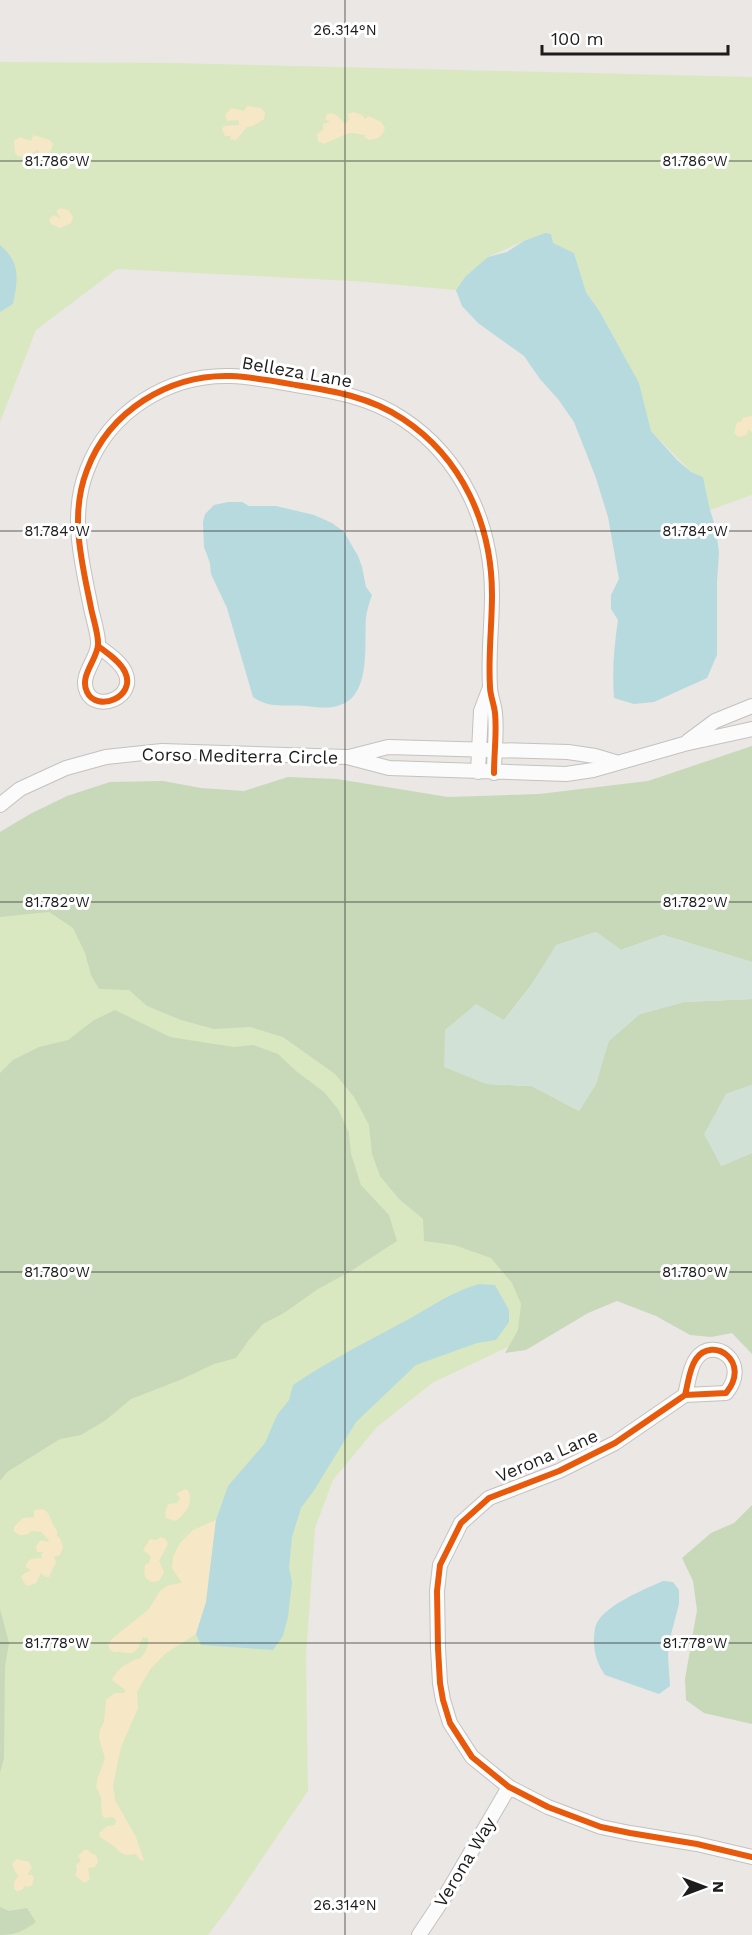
<svg xmlns="http://www.w3.org/2000/svg" width="752" height="1935" font-family="'Work Sans',sans-serif">
<rect width="100%" height="100%" fill="#eae7e4"/>
<path fill="#dae8c1" d="M 0,62 L 175,63 L 752,77 L 752,495 L 710,510 L 703,477 L 691,472 L 651,431 L 628,363 L 600,312 L 586,292 L 574,253 L 524,241 L 488,257 L 456,290 L 354,281 L 117,269 L 36,330 L 0,422 Z
M 0,848 L 379,1076 L 536,1271 L 533,1335 L 432,1383 L 377,1427 L 333,1480 L 315,1528 L 306,1656 L 308,1791 L 230,1906 L 208,1935 L 0,1935 Z"/>
<path fill="#c7d9b9" d="M 752,746 L 752,962 L 663,935 L 621,950 L 596,932 L 557,945 L 532,984 L 504,1020 L 486,1084 L 532,1086 L 579,1111 L 596,1084 L 608,1041 L 640,1014 L 684,1002 L 752,999 L 752,1085 L 726,1094 L 721,1166 L 752,1153 L 752,1354 L 732,1333 L 711,1337 L 690,1335 L 656,1316 L 617,1301 L 588,1313 L 526,1350 L 505,1353 L 518,1330 L 521,1304 L 512,1283 L 491,1258 L 454,1245 L 424,1241 L 423,1219 L 399,1199 L 380,1176 L 372,1154 L 369,1125 L 354,1097 L 335,1074 L 283,1037 L 250,1027 L 214,1029 L 181,1020 L 147,1006 L 129,990 L 99,989 L 91,975 L 85,953 L 73,928 L 49,912 L 0,917 L 0,832 L 30,814 L 67,796 L 110,782 L 163,781 L 201,788 L 244,791 L 288,777 L 337,779 L 448,797 L 539,794 L 648,781 Z
M 115,1010 L 170,1037 L 234,1047 L 253,1045 L 278,1054 L 296,1071 L 324,1092 L 338,1109 L 349,1133 L 351,1154 L 361,1185 L 389,1215 L 397,1241 L 351,1271 L 318,1289 L 284,1313 L 263,1324 L 249,1340 L 236,1358 L 214,1364 L 180,1380 L 131,1399 L 106,1420 L 81,1435 L 60,1439 L 7,1472 L 0,1481 L 0,1073 L 13,1060 L 39,1047 L 68,1040 L 94,1020 Z
M 752,1505 L 752,1724 L 704,1713 L 686,1700 L 685,1679 L 697,1610 L 693,1581 L 682,1558 L 711,1533 L 734,1523 Z
M 0,1609 L 9,1643 L 5,1667 L 4,1758 L 0,1773 Z
M 0,1907 L 9,1911 L 27,1908 L 36,1922 C 24,1931 15,1935 0,1935 Z"/>
<path fill="#d1e1d6" d="M 596,932 L 621,950 L 663,935 L 752,962 L 752,999 L 684,1002 L 640,1014 L 609,1041 L 596,1084 L 579,1111 L 532,1086 L 486,1084 L 444,1067 L 445,1030 L 476,1004 L 504,1020 L 532,984 L 556,945 Z
M 752,1085 L 752,1153 L 721,1166 L 704,1134 L 726,1094 Z"/>
<path fill="#f6e7c6" d="M 247,106 L 261,108 L 265,113 L 264,119 L 253,126 L 247,127 L 236,140 L 230,139 L 231,136 L 225,136 L 222,129 L 224,126 L 239,125 L 239,120 L 227,121 L 225,115 L 232,108 L 244,111 Z
M 353,112 L 362,115 L 365,119 L 369,116 L 381,122 L 385,128 C 382,137 378,139 369,140 L 364,137 L 366,135 C 361,135 356,133 351,133 C 349,132 326,143 324,144 L 318,141 L 317,134 L 323,130 L 323,124 L 330,122 L 325,119 L 327,114 C 336,111 340,119 345,124 L 349,120 L 348,114 Z
M 33,135 L 50,140 L 53,144 L 51,151 L 39,158 L 36,156 L 39,151 L 38,149 L 29,157 L 18,156 L 15,153 L 14,141 L 20,137 L 31,141 Z
M 61,208 L 68,210 L 73,217 L 71,223 L 60,228 L 51,224 L 49,220 L 53,215 L 61,218 L 56,211 Z
M 750,416 L 752,416 L 752,432 L 748,429 L 747,435 L 739,437 L 734,433 L 737,422 L 741,422 L 743,418 Z
M 185,1489 L 188,1490 C 194,1503 186,1513 176,1521 L 166,1518 L 165,1513 L 168,1504 L 177,1503 L 180,1498 L 176,1494 Z
M 43,1509 C 52,1514 50,1524 57,1530 L 57,1536 L 60,1538 L 63,1547 L 60,1555 L 54,1557 L 56,1562 L 49,1577 L 46,1577 L 41,1573 L 36,1583 L 28,1586 L 25,1584 L 21,1577 L 25,1573 L 31,1570 L 26,1567 L 26,1564 L 31,1559 L 42,1558 L 41,1555 L 43,1552 L 37,1552 L 36,1546 L 41,1540 L 48,1542 L 49,1540 L 41,1532 L 32,1531 C 26,1536 20,1537 14,1531 L 14,1527 L 23,1518 L 34,1517 L 34,1510 Z
M 216,1520 L 206,1602 L 196,1634 L 166,1653 L 151,1668 L 137,1692 L 138,1708 L 121,1747 L 113,1785 L 115,1800 L 136,1837 L 144,1861 L 140,1860 L 136,1854 L 126,1855 L 120,1852 L 114,1846 L 100,1837 L 99,1833 L 107,1826 L 115,1825 L 116,1820 L 113,1817 L 104,1818 L 102,1814 L 101,1797 L 96,1787 L 98,1777 L 105,1758 L 99,1738 L 100,1730 L 104,1722 L 106,1700 L 115,1693 L 124,1693 L 125,1690 L 112,1680 C 116,1670 130,1660 141,1658 C 146,1652 149,1646 148,1638 L 143,1637 C 136,1652 137,1655 120,1652 C 110,1651 119,1654 110,1650 L 108,1644 L 113,1638 L 149,1609 L 160,1591 L 169,1585 L 182,1583 L 172,1568 L 173,1557 L 180,1543 L 193,1530 Z
M 161,1537 L 166,1539 L 168,1544 L 159,1561 L 164,1572 L 159,1581 L 152,1582 C 143,1579 144,1572 145,1565 L 149,1563 L 151,1556 L 143,1550 L 150,1539 L 157,1540 Z
M 84,1850 L 88,1850 L 92,1854 L 96,1855 L 98,1862 L 95,1867 L 88,1868 L 90,1879 L 84,1883 L 75,1875 L 77,1870 L 76,1865 L 81,1861 L 78,1856 Z
M 17,1859 L 29,1862 L 32,1868 L 27,1875 L 32,1875 L 34,1878 L 32,1885 L 28,1887 L 24,1886 L 22,1890 L 17,1891 L 14,1889 L 14,1882 L 19,1875 L 16,1873 L 12,1864 Z"/>
<path fill="#b6dade" d="M 545,233 L 551,234 L 553,243 L 574,253 L 586,292 L 600,312 L 639,383 L 651,431 L 677,460 L 691,472 L 703,477 L 710,510 L 716,529 L 719,553 L 717,581 L 717,655 L 707,678 L 654,702 L 634,704 L 614,698 C 612,671 614,647 618,620 L 611,609 L 611,595 L 619,579 L 608,517 L 596,478 L 574,422 L 558,399 L 540,379 L 524,356 L 478,323 L 462,306 L 456,290 L 466,276 L 488,257 L 507,252 L 524,241 Z
M 0,245 C 21,263 18,279 13,304 L 0,312 Z
M 228,502 L 242,502 L 249,506 L 276,506 L 314,515 L 332,523 L 344,532 L 358,556 L 362,567 L 366,587 L 372,595 C 369,603 367,610 366,617 C 364,644 372,698 337,706 C 327,709 316,707 305,706 C 286,704 270,709 253,697 L 227,608 L 211,574 L 210,563 L 204,547 L 203,522 L 205,514 L 214,505 Z
M 479,1284 L 495,1285 L 509,1310 L 509,1322 L 496,1340 L 477,1343 L 416,1365 L 356,1422 L 313,1492 L 301,1508 L 292,1537 L 289,1568 L 292,1582 L 288,1617 L 283,1636 L 273,1650 L 201,1645 L 196,1634 L 206,1602 L 216,1520 L 228,1486 L 265,1443 L 277,1415 L 289,1400 L 293,1385 C 330,1360 370,1340 409,1319 C 434,1305 451,1292 479,1284 Z
M 663,1581 L 673,1582 L 679,1590 L 679,1604 L 669,1642 L 668,1657 L 670,1686 L 659,1694 L 605,1675 C 598,1665 595,1656 594,1644 C 594,1638 594,1630 596,1625 C 603,1606 645,1589 663,1581 Z"/>
<g fill="none" stroke-linecap="round" stroke-linejoin="round">
<g stroke="#c3c2c0" stroke-width="16">
<path id="minor" d="M 98,646 C 107,653 120,661 125,672 C 137,697 97,713 87,692 C 79,676 97,660 98,645 C 99,636 93,618 91,608 C 82,562 69,516 87,470 C 109,411 169,374 231,376 C 253,377 274,381 296,385 C 334,391 370,397 403,419 C 462,458 492,524 492,595 C 492,625 488,656 490,687 C 490,695 494,704 495,713 C 497,732 494,753 494,773
M 688,741 L 715,721 L 752,706
M 349,757 L 388,747 L 568,752 L 595,756 L 615,762
M 478,772 L 481,711 L 489,690
M 0,805 L 20,789 L 66,768 L 106,757 L 162,751 L 347,757 L 389,768 L 566,774 L 593,770 L 684,744 L 752,729
M 685,1395 C 688,1384 689,1369 696,1359 C 713,1335 752,1362 726,1393 L 685,1395 L 615,1443 L 559,1471 L 489,1498 L 461,1523 L 440,1565 L 437,1591 L 438,1648 L 440,1683 L 443,1700 L 450,1723 L 472,1757 L 509,1787 L 548,1807 L 601,1827 L 630,1833 L 697,1844 L 752,1857
M 419,1935 L 447,1893 L 509,1787"/>
</g>
<use href="#minor" stroke="#fcfbfb" stroke-width="14"/>
<g stroke="#fff" stroke-width="10">
<path id="cycleway" d="M 98,646 C 107,653 120,661 125,672 C 137,697 97,713 87,692 C 79,676 97,660 98,645 C 99,636 93,618 91,608 C 82,562 69,516 87,470 C 109,411 169,374 231,376 C 253,377 274,381 296,385 C 334,391 370,397 403,419 C 462,458 492,524 492,595 C 492,625 488,656 490,687 C 490,695 494,704 495,713 C 497,732 494,753 494,773
M 685,1395 C 688,1384 689,1369 696,1359 C 713,1335 752,1362 726,1393 L 685,1395 L 615,1443 L 559,1471 L 489,1498 L 461,1523 L 440,1565 L 437,1591 L 438,1648 L 440,1683 L 443,1700 L 450,1723 L 472,1757 L 509,1787 L 548,1807 L 601,1827 L 630,1833 L 697,1844 L 752,1857"/>
</g>
<use href="#cycleway" stroke="#e8590c" stroke-width="6"/>
</g>
<path fill="none" stroke="#1c1c1c" stroke-width="1.5" stroke-opacity="0.45" d="M 345,0 L 345,1935M 0,161 L 752,161M 0,531 L 752,531M 0,902 L 752,902M 0,1272 L 752,1272M 0,1643 L 752,1643"/>
<g text-anchor="middle" stroke-width="6" stroke-linejoin="round" paint-order="stroke">
<g font-size="18" fill="#1c1c1c" stroke="#fff">
<text transform="translate(297 372) rotate(10)" y="6">Belleza Lane</text>
<text transform="translate(240 756) rotate(1)" y="6">Corso Mediterra Circle</text>
<text transform="translate(547 1456) rotate(-23)" y="6">Verona Lane</text>
<text transform="translate(465 1862) rotate(-59)" y="6">Verona Way</text>
</g>
</g>
<g font-size="15" text-anchor="middle" fill="#1c1c1c" stroke="#fff" stroke-width="6" stroke-linejoin="round" paint-order="stroke">
<text x="345" y="35">26.314°N</text>
<text x="695" y="166">81.786°W</text>
<text x="57" y="166">81.786°W</text>
<text x="57" y="536">81.784°W</text>
<text x="695" y="536">81.784°W</text>
<text x="57" y="907">81.782°W</text>
<text x="695" y="907">81.782°W</text>
<text x="57" y="1277">81.780°W</text>
<text x="695" y="1277">81.780°W</text>
<text x="57" y="1648">81.778°W</text>
<text x="695" y="1648">81.778°W</text>
<text x="345" y="1910">26.314°N</text>
</g>
<g transform="translate(704 1887) rotate(90)" stroke="#ffffff" stroke-width="4.5" paint-order="stroke">
<path d="M0-4.5L10 22L0 15L-10 22Z" fill="#1c1c1c"/>
<text y="-9" font-size="16" font-weight="bold" text-anchor="middle" fill="#1c1c1c">N</text>
</g>
<path d="M542 45v9h186v-9" fill="none" stroke="#1c1c1c" stroke-width="3"/>
<text x="551" y="45" font-size="18" fill="#1c1c1c" stroke="#ffffff" stroke-width="4.5" paint-order="stroke">100 m</text>
</svg>
